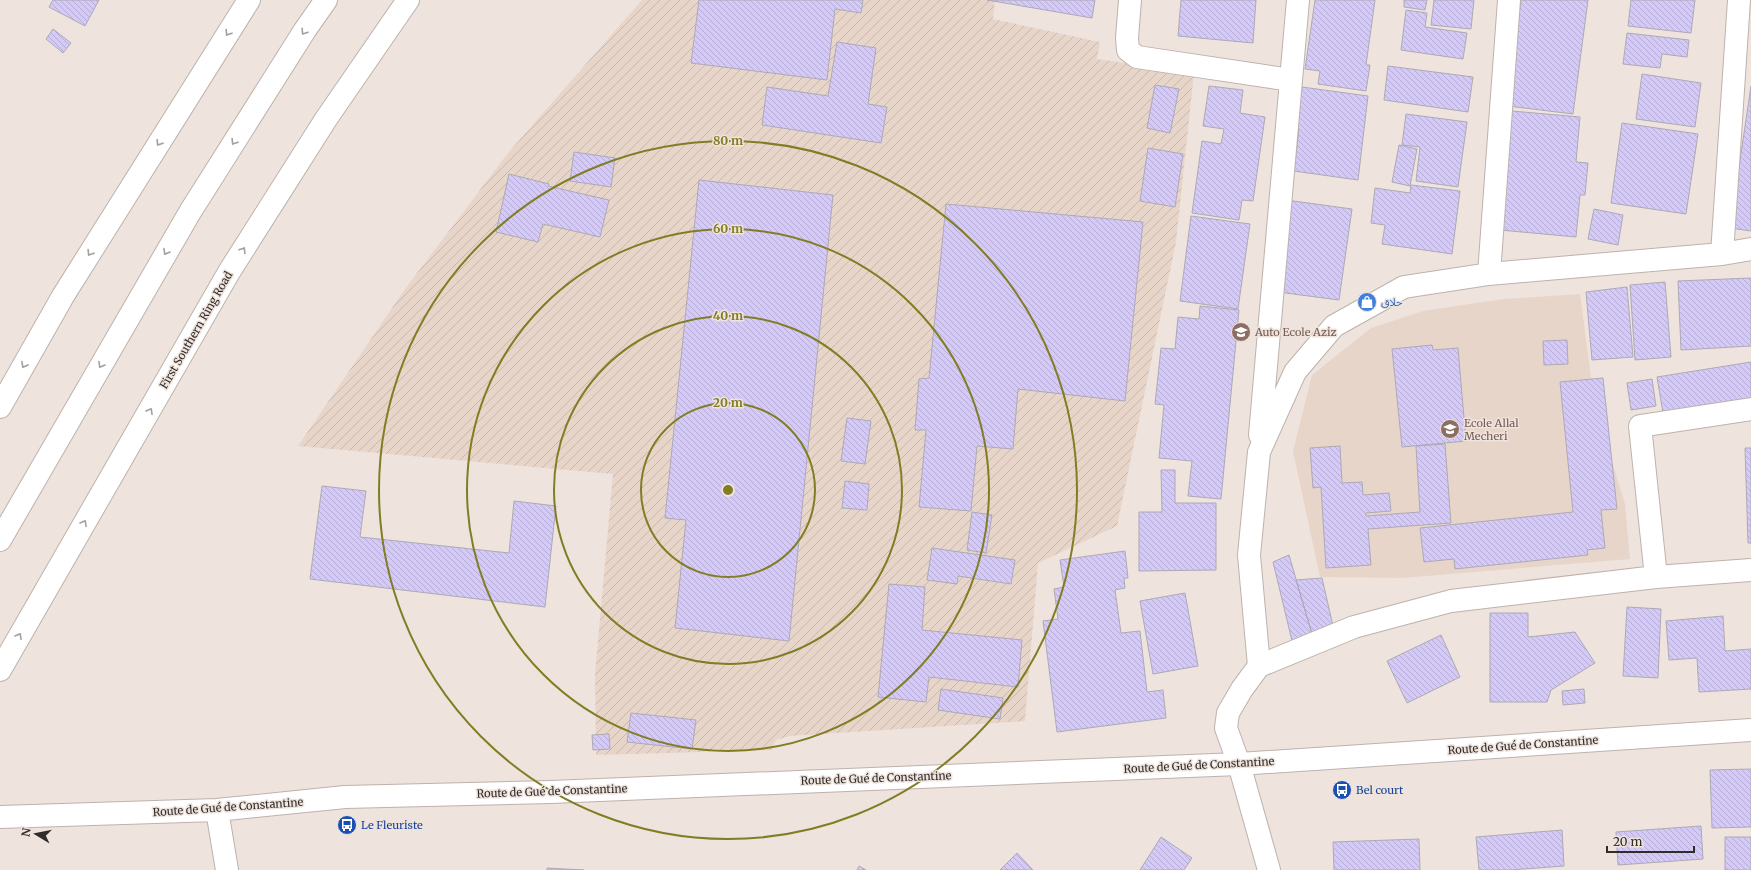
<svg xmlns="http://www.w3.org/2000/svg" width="1751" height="870" font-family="Merriweather,'Noto Sans Arabic',serif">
<defs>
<pattern id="industrial-furrows" width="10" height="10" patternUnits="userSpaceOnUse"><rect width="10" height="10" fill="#e8d5ca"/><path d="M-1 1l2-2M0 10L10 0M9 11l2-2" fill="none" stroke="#c7b7ae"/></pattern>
<pattern id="building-back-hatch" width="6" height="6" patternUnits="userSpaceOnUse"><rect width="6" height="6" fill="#d4c9f7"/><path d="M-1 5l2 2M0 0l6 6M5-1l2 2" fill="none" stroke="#b6add4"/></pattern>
</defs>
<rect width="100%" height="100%" fill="#efe3dd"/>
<path fill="url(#industrial-furrows)" d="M 642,0 L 995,0 L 993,19 L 1100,42 L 1097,59 L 1194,73 L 1176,242 L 1117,526 L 1038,563 L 1025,721 L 790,736 L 776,740 L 771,750 L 596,755 L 595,674 L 613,474 L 298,446 L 405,289 L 508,153 Z"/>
<path fill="#e8d5ca" d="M 1580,294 L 1595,407 L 1625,504 L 1630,559 L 1402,578 L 1320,577 L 1293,451 L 1312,375 L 1371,328 L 1423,311 L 1503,299 Z"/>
<path fill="url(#building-back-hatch)" stroke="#acaab5" d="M 53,0 L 99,0 L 85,26 L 49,7 Z
M 699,0 L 863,0 L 861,13 L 835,9 L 827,80 L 691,63 Z
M 987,0 L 1095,0 L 1092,18 Z
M 1181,0 L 1256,0 L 1253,43 L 1178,36 Z
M 1315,0 L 1375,0 L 1366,65 L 1370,65 L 1366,91 L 1318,84 L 1320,71 L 1305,69 Z
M 1404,0 L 1427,0 L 1425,10 L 1404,7 Z
M 1434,0 L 1474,0 L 1471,29 L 1431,25 Z
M 1521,0 L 1588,0 L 1573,114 L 1508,106 Z
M 1631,0 L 1695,0 L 1691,33 L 1628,26 Z
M 1406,10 L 1427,13 L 1425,27 L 1467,33 L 1463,59 L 1401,50 Z
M 53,29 L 71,43 L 63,53 L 46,39 Z
M 1627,33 L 1689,40 L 1687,57 L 1662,54 L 1660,68 L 1623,64 Z
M 837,42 L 876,48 L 868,104 L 887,107 L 881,143 L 762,125 L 767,87 L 828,96 Z
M 1388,66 L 1473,77 L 1468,112 L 1384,100 Z
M 1642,74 L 1701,83 L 1695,127 L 1636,119 Z
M 1155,85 L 1179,89 L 1170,133 L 1147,128 Z
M 1209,86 L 1243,90 L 1240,113 L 1265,117 L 1253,201 L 1242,200 L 1239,220 L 1192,213 L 1202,141 L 1221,144 L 1224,129 L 1203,126 Z
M 1751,86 L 1751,231 L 1730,228 Z
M 1302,87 L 1368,96 L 1358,180 L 1294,171 L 1299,129 L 1296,128 Z
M 1512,111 L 1580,117 L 1576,162 L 1588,163 L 1585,195 L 1580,195 L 1576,237 L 1500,230 Z
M 1406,114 L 1467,122 L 1458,187 L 1416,181 L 1420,147 L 1402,145 Z
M 1622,123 L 1698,134 L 1686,214 L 1611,203 Z
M 1399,145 L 1417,149 L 1410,186 L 1392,182 Z
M 1148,148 L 1183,154 L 1175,207 L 1140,201 Z
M 574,152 L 615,158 L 611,187 L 570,181 Z
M 509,174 L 549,184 L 548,186 L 609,200 L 600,237 L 543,224 L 538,242 L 496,232 Z
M 699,180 L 833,195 L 789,641 L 675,628 L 686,520 L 665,518 Z
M 1411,185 L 1460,191 L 1452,254 L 1382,244 L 1385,225 L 1371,223 L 1375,188 L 1410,193 Z
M 1286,200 L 1352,209 L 1339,300 L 1278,292 Z
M 946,204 L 1143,222 L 1125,401 L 1018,389 L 1013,449 L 977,446 L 971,511 L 919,507 L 926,430 L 915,430 L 919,379 L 929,378 Z
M 1594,209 L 1623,215 L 1618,245 L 1588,239 Z
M 1191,216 L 1250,224 L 1238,309 L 1180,301 Z
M 1751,278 L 1751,346 L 1681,350 L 1678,281 Z
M 1665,282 L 1671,357 L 1635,360 L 1630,285 Z
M 1627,287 L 1633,357 L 1592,360 L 1586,292 Z
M 1200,306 L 1239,310 L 1221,499 L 1188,496 L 1192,461 L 1159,458 L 1164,405 L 1155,404 L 1161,348 L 1175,349 L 1178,317 L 1199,319 Z
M 1567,340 L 1568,364 L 1544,365 L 1543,341 Z
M 1432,345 L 1433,350 L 1458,348 L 1466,441 L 1402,447 L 1392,349 Z
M 1751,362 L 1751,399 L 1663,413 L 1657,377 Z
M 1603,378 L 1617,509 L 1601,510 L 1605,548 L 1587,550 L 1588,555 L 1455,569 L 1454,559 L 1424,562 L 1420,528 L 1573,512 L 1560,382 Z
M 1652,379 L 1656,406 L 1631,410 L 1627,383 Z
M 847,418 L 871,421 L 865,464 L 841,461 Z
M 1445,444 L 1451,523 L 1368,529 L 1371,565 L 1326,568 L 1321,487 L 1313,488 L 1310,448 L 1340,446 L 1342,483 L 1362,482 L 1363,495 L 1389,493 L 1391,511 L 1366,513 L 1366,516 L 1420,512 L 1416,446 Z
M 1745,448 L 1751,448 L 1751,543 L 1748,543 Z
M 1161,470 L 1175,470 L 1175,503 L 1216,503 L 1216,570 L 1139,571 L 1139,512 L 1162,512 Z
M 845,481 L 869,484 L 867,510 L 842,508 Z
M 322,486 L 366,491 L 360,537 L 509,553 L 514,501 L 556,506 L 545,607 L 310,579 Z
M 972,512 L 992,515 L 986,553 L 967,550 Z
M 932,548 L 1015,560 L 1011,584 L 958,576 L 957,584 L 927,580 Z
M 1125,551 L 1128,578 L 1124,578 L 1125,588 L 1115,590 L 1121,633 L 1140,631 L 1147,692 L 1163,690 L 1166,718 L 1057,732 L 1043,621 L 1058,619 L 1054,589 L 1064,587 L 1060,560 Z
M 1289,555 L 1312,634 L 1293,645 L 1273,562 Z
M 1322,578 L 1333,626 L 1312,634 L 1296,580 Z
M 889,584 L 925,587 L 922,630 L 1022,640 L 1018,687 L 929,677 L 926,702 L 878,697 Z
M 1185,593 L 1198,666 L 1153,674 L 1140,601 Z
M 1627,607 L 1661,609 L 1658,678 L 1623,676 Z
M 1490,613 L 1528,613 L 1528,637 L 1575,632 L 1595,663 L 1551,690 L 1547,702 L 1490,702 Z
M 1723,616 L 1725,651 L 1751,649 L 1751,689 L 1699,692 L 1697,658 L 1669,660 L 1666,621 Z
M 1441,635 L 1460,677 L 1407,703 L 1387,661 Z
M 941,689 L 1003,698 L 1000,719 L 938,710 Z
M 1584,689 L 1585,703 L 1563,705 L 1562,691 Z
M 631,713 L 696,720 L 692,749 L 627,742 Z
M 609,734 L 610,749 L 593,750 L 592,735 Z
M 1751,769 L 1751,827 L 1712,828 L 1710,770 Z
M 1701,826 L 1703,859 L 1618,865 L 1616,832 Z
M 1562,830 L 1564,866 L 1510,870 L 1479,870 L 1476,837 Z
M 1161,837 L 1192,858 L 1184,870 L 1140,870 Z
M 1725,837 L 1751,837 L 1751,870 L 1725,870 Z
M 1419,839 L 1420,870 L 1334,870 L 1333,842 Z
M 1017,853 L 1033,870 L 1000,870 Z
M 859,866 L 866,870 L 857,870 Z
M 547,868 L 584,870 L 547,870 Z"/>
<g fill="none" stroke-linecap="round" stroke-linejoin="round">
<g stroke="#bdb2ac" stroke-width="24">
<path id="street" d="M 1130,0 L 1127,38 L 1128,50 L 1137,57 L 1291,80
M 1722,254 L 1739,0
M 1489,274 L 1509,0
M 1260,435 L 1298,0
M 1656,577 L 1640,426 L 1751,409
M 1259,666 L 1249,555 L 1259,452 L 1295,372 L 1334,326 L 1404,287 L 1489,274 L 1722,254 L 1751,249
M 1269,870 L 1239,764 L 1226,728 L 1228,713 L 1242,689 L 1259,666 L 1354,627 L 1451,601 L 1656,577 L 1751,570"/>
</g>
<g stroke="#bdb2ac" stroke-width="24">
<path id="secondary" d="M 217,810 L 227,870
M 0,817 L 217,810 L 345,797 L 551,792 L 1239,764 L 1751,730"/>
</g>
<g stroke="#bdb2ac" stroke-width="24">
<path id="highway" d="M 0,407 L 63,296 L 249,0
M 0,540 L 190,212 L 305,30 L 326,0
M 0,670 L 229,272 L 326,119 L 408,0"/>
</g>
<use href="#street" stroke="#fff" stroke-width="22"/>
<use href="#secondary" stroke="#fff" stroke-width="22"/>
<use href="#highway" stroke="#fff" stroke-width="22"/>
</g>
<defs><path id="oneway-chevron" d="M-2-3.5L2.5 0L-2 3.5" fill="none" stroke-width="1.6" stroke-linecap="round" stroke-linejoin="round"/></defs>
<g stroke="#a2a09f">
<use href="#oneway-chevron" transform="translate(304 32) rotate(123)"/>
<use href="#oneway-chevron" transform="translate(228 33) rotate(122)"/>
<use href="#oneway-chevron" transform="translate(234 142) rotate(122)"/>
<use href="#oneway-chevron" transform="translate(159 143) rotate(122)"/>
<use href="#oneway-chevron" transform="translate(243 250) rotate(-58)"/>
<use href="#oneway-chevron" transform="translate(166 252) rotate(120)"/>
<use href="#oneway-chevron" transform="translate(90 253) rotate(122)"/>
<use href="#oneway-chevron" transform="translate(24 365) rotate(119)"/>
<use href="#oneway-chevron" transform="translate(101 365) rotate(120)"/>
<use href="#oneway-chevron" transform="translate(150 411) rotate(-60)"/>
<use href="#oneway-chevron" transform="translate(84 523) rotate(-60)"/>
<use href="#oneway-chevron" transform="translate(19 636) rotate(-60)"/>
</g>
<g fill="none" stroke="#817d24" stroke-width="2">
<circle cx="728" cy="490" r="87"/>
<circle cx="728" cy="490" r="174"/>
<circle cx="728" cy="490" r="261"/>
<circle cx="728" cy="490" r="349"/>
</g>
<defs>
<g id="shop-disc" transform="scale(1)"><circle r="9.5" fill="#3f7fe0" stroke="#efe3dd"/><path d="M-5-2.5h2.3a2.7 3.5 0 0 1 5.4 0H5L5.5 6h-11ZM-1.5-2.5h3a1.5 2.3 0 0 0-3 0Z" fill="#fff"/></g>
<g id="school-disc" transform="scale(1)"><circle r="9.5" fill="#8d6e63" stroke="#efe3dd"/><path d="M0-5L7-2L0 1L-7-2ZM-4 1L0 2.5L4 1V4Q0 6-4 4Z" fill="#fff"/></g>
<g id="bus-disc" transform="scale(1)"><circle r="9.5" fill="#1a4fb4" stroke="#efe3dd"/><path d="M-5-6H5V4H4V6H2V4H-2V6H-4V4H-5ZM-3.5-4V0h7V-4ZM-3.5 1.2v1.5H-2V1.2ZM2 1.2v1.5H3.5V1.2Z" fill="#fff"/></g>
</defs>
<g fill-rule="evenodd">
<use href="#shop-disc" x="1367" y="302"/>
<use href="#school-disc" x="1241" y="332"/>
<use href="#school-disc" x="1450" y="429"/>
<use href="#bus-disc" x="1342" y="790"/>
<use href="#bus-disc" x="347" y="825"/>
</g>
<g text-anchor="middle" stroke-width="3" stroke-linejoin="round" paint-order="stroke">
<g font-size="11" fill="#366cbe" stroke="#efe3dd" text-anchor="start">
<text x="1381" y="306">حلاق</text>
</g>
<g font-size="11" fill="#302c2a" stroke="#efe3dd">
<text transform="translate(196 330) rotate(-60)" y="4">First Southern Ring Road</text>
<text transform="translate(1523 745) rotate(-4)" y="4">Route de Gué de Constantine</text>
<text transform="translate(1199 765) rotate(-3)" y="4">Route de Gué de Constantine</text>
<text transform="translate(876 778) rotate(-2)" y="4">Route de Gué de Constantine</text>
<text transform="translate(552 791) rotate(-2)" y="4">Route de Gué de Constantine</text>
<text transform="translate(228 807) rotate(-4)" y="4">Route de Gué de Constantine</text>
</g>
<g font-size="11" fill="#785e54" stroke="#efe3dd" text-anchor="start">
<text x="1255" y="336">Auto Ecole Aziz</text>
<text x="1464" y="427">Ecole Allal<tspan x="1464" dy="13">Mecheri</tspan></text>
</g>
<g font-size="11" fill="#164399" stroke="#efe3dd" text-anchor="start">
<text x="1356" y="794">Bel court</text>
<text x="361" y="829">Le Fleuriste</text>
</g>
</g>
<circle cx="728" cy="490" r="6" fill="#817d24" stroke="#efe3dd" stroke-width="2"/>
<g font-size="12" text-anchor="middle" font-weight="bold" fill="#817d24" stroke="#efe3dd" stroke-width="3" stroke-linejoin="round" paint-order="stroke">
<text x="728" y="145">80 m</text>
<text x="728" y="233">60 m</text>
<text x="728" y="320">40 m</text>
<text x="728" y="407">20 m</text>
</g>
<g transform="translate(36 834) rotate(280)" stroke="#efe3dd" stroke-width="3" paint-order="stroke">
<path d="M0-3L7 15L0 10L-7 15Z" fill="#302c2a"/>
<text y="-6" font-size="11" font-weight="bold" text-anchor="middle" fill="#302c2a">N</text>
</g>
<path d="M1607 846v6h87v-6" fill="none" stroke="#302c2a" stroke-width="2"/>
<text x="1613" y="846" font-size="12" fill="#302c2a" stroke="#efe3dd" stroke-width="3" paint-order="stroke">20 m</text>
</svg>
